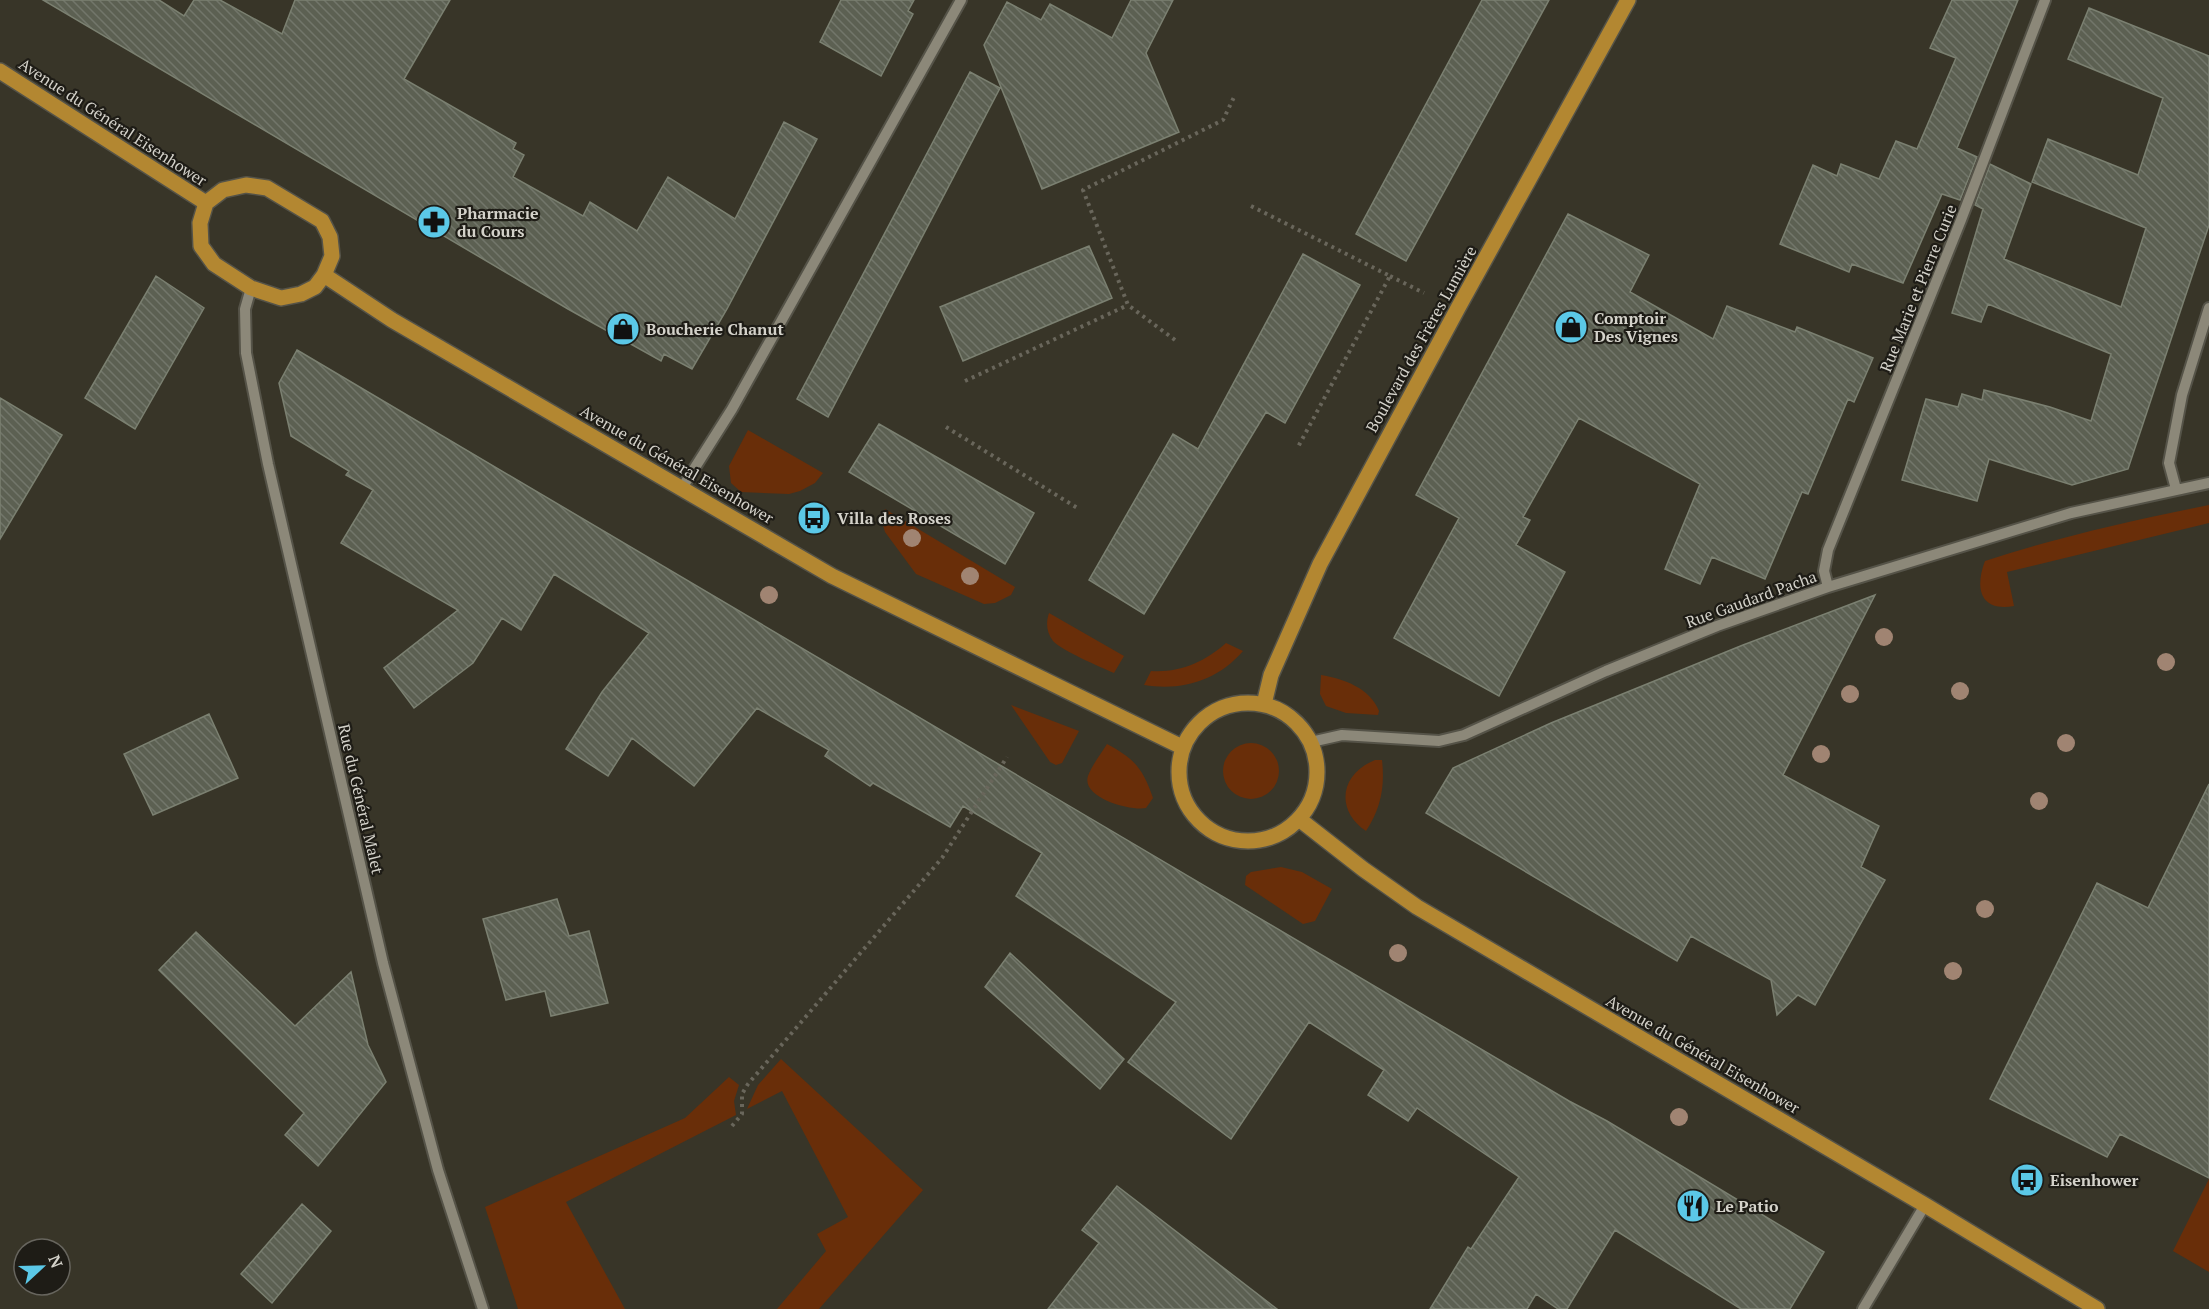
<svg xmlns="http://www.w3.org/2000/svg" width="2209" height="1309" font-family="'PT Serif',serif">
<defs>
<pattern id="building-back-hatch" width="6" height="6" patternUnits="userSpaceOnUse" patternTransform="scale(1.5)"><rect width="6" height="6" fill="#5c6052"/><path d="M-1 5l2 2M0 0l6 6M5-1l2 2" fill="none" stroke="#72766a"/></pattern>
</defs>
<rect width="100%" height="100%" fill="#383528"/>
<path fill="#692e09" d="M 748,430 L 823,473 L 815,483 L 800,491 L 789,494 L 741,492 L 731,483 L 729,466 Z
M 2209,505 L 2209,523 L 2007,572 L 2014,606 C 1979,612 1975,587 1985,561 C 2058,537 2134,520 2209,505 Z
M 885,509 L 1015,587 L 1011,595 L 995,603 L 984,604 L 916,574 L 885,532 L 882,522 Z
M 1049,613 L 1124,656 L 1114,673 C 1100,667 1061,650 1053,641 C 1046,632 1046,622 1049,613 Z
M 1226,643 L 1243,651 C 1217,681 1182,691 1144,685 L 1151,671 C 1179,673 1205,662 1226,643 Z
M 1321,675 C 1344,679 1370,688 1379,711 L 1378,715 L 1346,713 L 1326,706 L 1320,694 Z
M 1011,705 L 1079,731 L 1062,763 L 1056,765 L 1050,762 Z
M1223 771a28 28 0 1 1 56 0a28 28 0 1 1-56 0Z
M 1107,744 C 1135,759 1143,769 1153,798 L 1146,808 C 1131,811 1081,798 1088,776 C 1092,765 1101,754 1107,744 Z
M 1375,760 L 1382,760 C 1385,787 1381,808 1366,831 C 1335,810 1340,774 1375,760 Z
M 1281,867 L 1302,872 L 1332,889 L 1315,921 L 1303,924 L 1245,885 L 1246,876 L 1251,872 Z
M 781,1059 L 923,1190 L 819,1309 L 777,1309 L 826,1251 L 817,1234 L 848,1217 L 782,1091 L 747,1109 L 758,1085 Z
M 729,1077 L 739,1085 L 734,1101 L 736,1115 L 566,1202 L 625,1309 L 518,1309 L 485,1207 L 685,1118 Z
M 2209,1179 L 2209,1272 L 2173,1251 Z"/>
<path fill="url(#building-back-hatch)" stroke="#7b8071" stroke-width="1.5" d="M 43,0 L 159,0 L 184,16 L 194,0 L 220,0 L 282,34 L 295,0 L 450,0 L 404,79 L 516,143 L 513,149 L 524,155 L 513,177 L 583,216 L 590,202 L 637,231 L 668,177 L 735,219 L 784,122 L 817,139 L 727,309 L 692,369 L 664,354 L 661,361 L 568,309 Z
M 841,0 L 914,0 L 908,11 L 913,14 L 881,76 L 820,42 Z
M 1131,0 L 1173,0 L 1146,53 L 1179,132 L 1042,189 L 984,45 L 1007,2 L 1041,20 L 1050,4 L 1112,38 Z
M 1482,0 L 1549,0 L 1406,261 L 1356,234 Z
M 1952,0 L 2018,0 L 1957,148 L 1977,157 L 1960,200 L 1942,194 L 1903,283 L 1852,264 L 1849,272 L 1780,244 L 1813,165 L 1837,176 L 1841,164 L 1879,179 L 1896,141 L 1917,149 L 1956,58 L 1930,48 Z
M 2089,8 L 2209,56 L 2209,225 L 2128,469 L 2072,485 L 1989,459 L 1977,501 L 1902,480 L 1926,399 L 1958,407 L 1962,394 L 1982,400 L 1984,390 L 2050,407 L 2091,421 L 2111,354 L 1988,304 L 1981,322 L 1952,313 L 1983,209 L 1975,205 L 1990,164 L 2031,184 L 2004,259 L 2121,307 L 2146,228 L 2032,182 L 2048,139 L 2138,175 L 2163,98 L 2068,59 Z
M 970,72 L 1000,88 L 828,417 L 797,399 Z
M 1568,214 L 1649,255 L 1630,292 L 1713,339 L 1727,306 L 1795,332 L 1797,327 L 1873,358 L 1854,402 L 1848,399 L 1808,494 L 1802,492 L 1765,579 L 1712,557 L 1700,584 L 1665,569 L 1700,484 L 1579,418 L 1523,517 L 1530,520 L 1516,545 L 1565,572 L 1499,696 L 1394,638 L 1459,518 L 1416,495 Z
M 1089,246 L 1112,298 L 963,361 L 940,307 Z
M 1303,254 L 1360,285 L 1285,423 L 1266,412 L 1144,614 L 1089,580 L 1173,434 L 1198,449 Z
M 156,276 L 204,308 L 135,429 L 85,398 Z
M 297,350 L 1569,1101 L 1607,1121 L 1824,1252 L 1790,1309 L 1741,1309 L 1615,1230 L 1567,1309 L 1558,1309 L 1536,1294 L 1527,1309 L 1430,1309 L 1468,1247 L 1471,1249 L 1519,1177 L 1417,1108 L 1408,1121 L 1368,1095 L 1384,1070 L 1309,1022 L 1231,1139 L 1128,1062 L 1176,1002 L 1016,896 L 1042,853 L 963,806 L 950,827 L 873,783 L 870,786 L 825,756 L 829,750 L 757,708 L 694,786 L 632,738 L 608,776 L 566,749 L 602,692 L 649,633 L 554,574 L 521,630 L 502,618 L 473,663 L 414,708 L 384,668 L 458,610 L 341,543 L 373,490 L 346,475 L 349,471 L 291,436 L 279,383 Z
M 0,398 L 62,435 L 0,539 Z
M 879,424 L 1034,513 L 1005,564 L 849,472 Z
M 1875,595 L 1783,775 L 1879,826 L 1861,867 L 1885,880 L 1815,1005 L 1798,995 L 1777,1015 L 1771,980 L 1691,936 L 1677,961 L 1426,813 L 1453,768 L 1551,723 L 1743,645 Z
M 209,714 L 238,778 L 153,815 L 124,754 Z
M 2209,784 L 2209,1178 L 2120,1134 L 2107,1157 L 1990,1099 L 2097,883 L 2148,908 Z
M 557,899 L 569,936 L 589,931 L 608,1003 L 551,1016 L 545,991 L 506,1000 L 483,919 Z
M 196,932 L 295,1026 L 351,972 L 368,1045 L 386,1082 L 318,1166 L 285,1135 L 304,1113 L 159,970 Z
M 1010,953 L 1124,1059 L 1100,1089 L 985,987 Z
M 1117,1186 L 1277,1309 L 1048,1309 L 1099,1243 L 1082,1230 Z
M 302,1204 L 331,1231 L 272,1303 L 241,1274 Z"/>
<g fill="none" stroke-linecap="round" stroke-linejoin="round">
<g stroke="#555348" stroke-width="14">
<path id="minor" d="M 251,288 L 245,309 L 246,353 L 268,464 L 383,963 L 438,1170 L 483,1309
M 682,488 L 732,409 L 961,0
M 2176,489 L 2169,463 L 2182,395 L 2209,308
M 1828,587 L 1824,571 L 1828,550 L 1961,220 L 2045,0
M 1311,742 L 1342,735 L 1439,741 L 1464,735 L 1606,671 L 1717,626 L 1828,587 L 2071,513 L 2209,483
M 1863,1309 L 1925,1205"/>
</g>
<g stroke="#555348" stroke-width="18">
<path id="major" d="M 0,71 L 206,203
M 246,185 L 267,188 L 322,221 L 330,237 L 332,256 L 324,275 L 315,287 L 301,294 L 281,298 L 251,288 L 214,264 L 201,246 L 200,223 L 206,203 L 223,190 Z
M 324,275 L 392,320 L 832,576 L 1182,747
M1179 772a69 69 0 1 1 138 0a69 69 0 1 1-138 0Z
M 1264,704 L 1271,675 L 1320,564 L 1458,308 L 1628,0
M 1299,819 L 1363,869 L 1417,907 L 1925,1205 L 2097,1309"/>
</g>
<path stroke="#69665b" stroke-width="4" stroke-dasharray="3 4.5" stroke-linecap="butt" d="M 1251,206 L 1390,276 L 1298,447
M 1390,276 L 1424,293
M 1175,340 L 1128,305 L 1083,190 L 1223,120 L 1235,95
M 965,381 L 1128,305
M 946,427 L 1079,509
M 732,1126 L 742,1114 L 742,1094 L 748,1084 L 942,858 L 1007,757"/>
<use href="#minor" stroke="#8c8879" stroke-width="10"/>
<use href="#major" stroke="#b38731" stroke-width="15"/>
</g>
<g fill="#a08472">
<circle cx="912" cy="538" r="9"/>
<circle cx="970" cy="576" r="9"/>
<circle cx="769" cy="595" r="9"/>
<circle cx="1884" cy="637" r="9"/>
<circle cx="2166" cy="662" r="9"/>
<circle cx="1960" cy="691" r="9"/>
<circle cx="1850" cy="694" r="9"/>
<circle cx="2066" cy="743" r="9"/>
<circle cx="1821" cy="754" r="9"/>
<circle cx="2039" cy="801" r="9"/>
<circle cx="1985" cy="909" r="9"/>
<circle cx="1398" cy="953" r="9"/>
<circle cx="1953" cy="971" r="9"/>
<circle cx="1679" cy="1117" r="9"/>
</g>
<defs>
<g id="pharmacy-disc" transform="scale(1.725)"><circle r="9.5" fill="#5bc8e7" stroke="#1e1c16"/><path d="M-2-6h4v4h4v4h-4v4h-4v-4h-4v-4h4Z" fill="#111"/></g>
<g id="shop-disc" transform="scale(1.725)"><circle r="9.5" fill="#5bc8e7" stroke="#1e1c16"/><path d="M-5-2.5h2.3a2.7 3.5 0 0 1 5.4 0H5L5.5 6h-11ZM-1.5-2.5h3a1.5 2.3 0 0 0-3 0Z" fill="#111"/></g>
<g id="bus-disc" transform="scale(1.725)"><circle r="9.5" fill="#5bc8e7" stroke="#1e1c16"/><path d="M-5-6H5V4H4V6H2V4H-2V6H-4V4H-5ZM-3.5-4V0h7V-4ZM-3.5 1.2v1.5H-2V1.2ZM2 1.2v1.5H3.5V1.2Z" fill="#111"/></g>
<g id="restaurant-disc" transform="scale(1.725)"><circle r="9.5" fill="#5bc8e7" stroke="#1e1c16"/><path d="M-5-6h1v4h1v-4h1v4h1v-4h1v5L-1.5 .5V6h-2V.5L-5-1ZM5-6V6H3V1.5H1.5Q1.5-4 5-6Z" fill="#111"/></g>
</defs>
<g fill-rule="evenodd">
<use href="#pharmacy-disc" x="434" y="222"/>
<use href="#shop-disc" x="1571" y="327"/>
<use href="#shop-disc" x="623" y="329"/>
<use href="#bus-disc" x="814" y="518"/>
<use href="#bus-disc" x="2027" y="1180"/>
<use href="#restaurant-disc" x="1693" y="1206"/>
</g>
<g text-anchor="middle" stroke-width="4.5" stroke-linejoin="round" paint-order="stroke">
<g font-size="16" fill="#d4d2ca" stroke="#1e1c16">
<text transform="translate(113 122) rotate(33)" y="6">Avenue du Général Eisenhower</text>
<text transform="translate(1918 288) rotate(-68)" y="6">Rue Marie et Pierre Curie</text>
<text transform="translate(1421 339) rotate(-61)" y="6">Boulevard des Frères Lumière</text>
<text transform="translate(677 464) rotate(30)" y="6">Avenue du Général Eisenhower</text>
<text transform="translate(1751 599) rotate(-20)" y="6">Rue Gaudard Pacha</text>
<text transform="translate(361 799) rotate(77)" y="6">Rue du Général Malet</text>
<text transform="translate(1703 1054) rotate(30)" y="6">Avenue du Général Eisenhower</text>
</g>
<g font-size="16" font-weight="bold" fill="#d4d2ca" stroke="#1e1c16" text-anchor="start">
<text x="457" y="219">Pharmacie<tspan x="457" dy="18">du Cours</tspan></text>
<text x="1594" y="324">Comptoir<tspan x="1594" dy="18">Des Vignes</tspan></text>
<text x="646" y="335">Boucherie Chanut</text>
<text x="837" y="524">Villa des Roses</text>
<text x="2050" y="1186">Eisenhower</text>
<text x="1716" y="1212">Le Patio</text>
</g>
</g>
<g transform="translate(42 1267) rotate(68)"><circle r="28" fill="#1e1c16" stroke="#67655e" stroke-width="1.5"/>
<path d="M0-4.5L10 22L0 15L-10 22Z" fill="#5bc8e7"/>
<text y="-9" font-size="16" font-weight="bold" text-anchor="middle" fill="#d4d2ca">N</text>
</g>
</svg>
